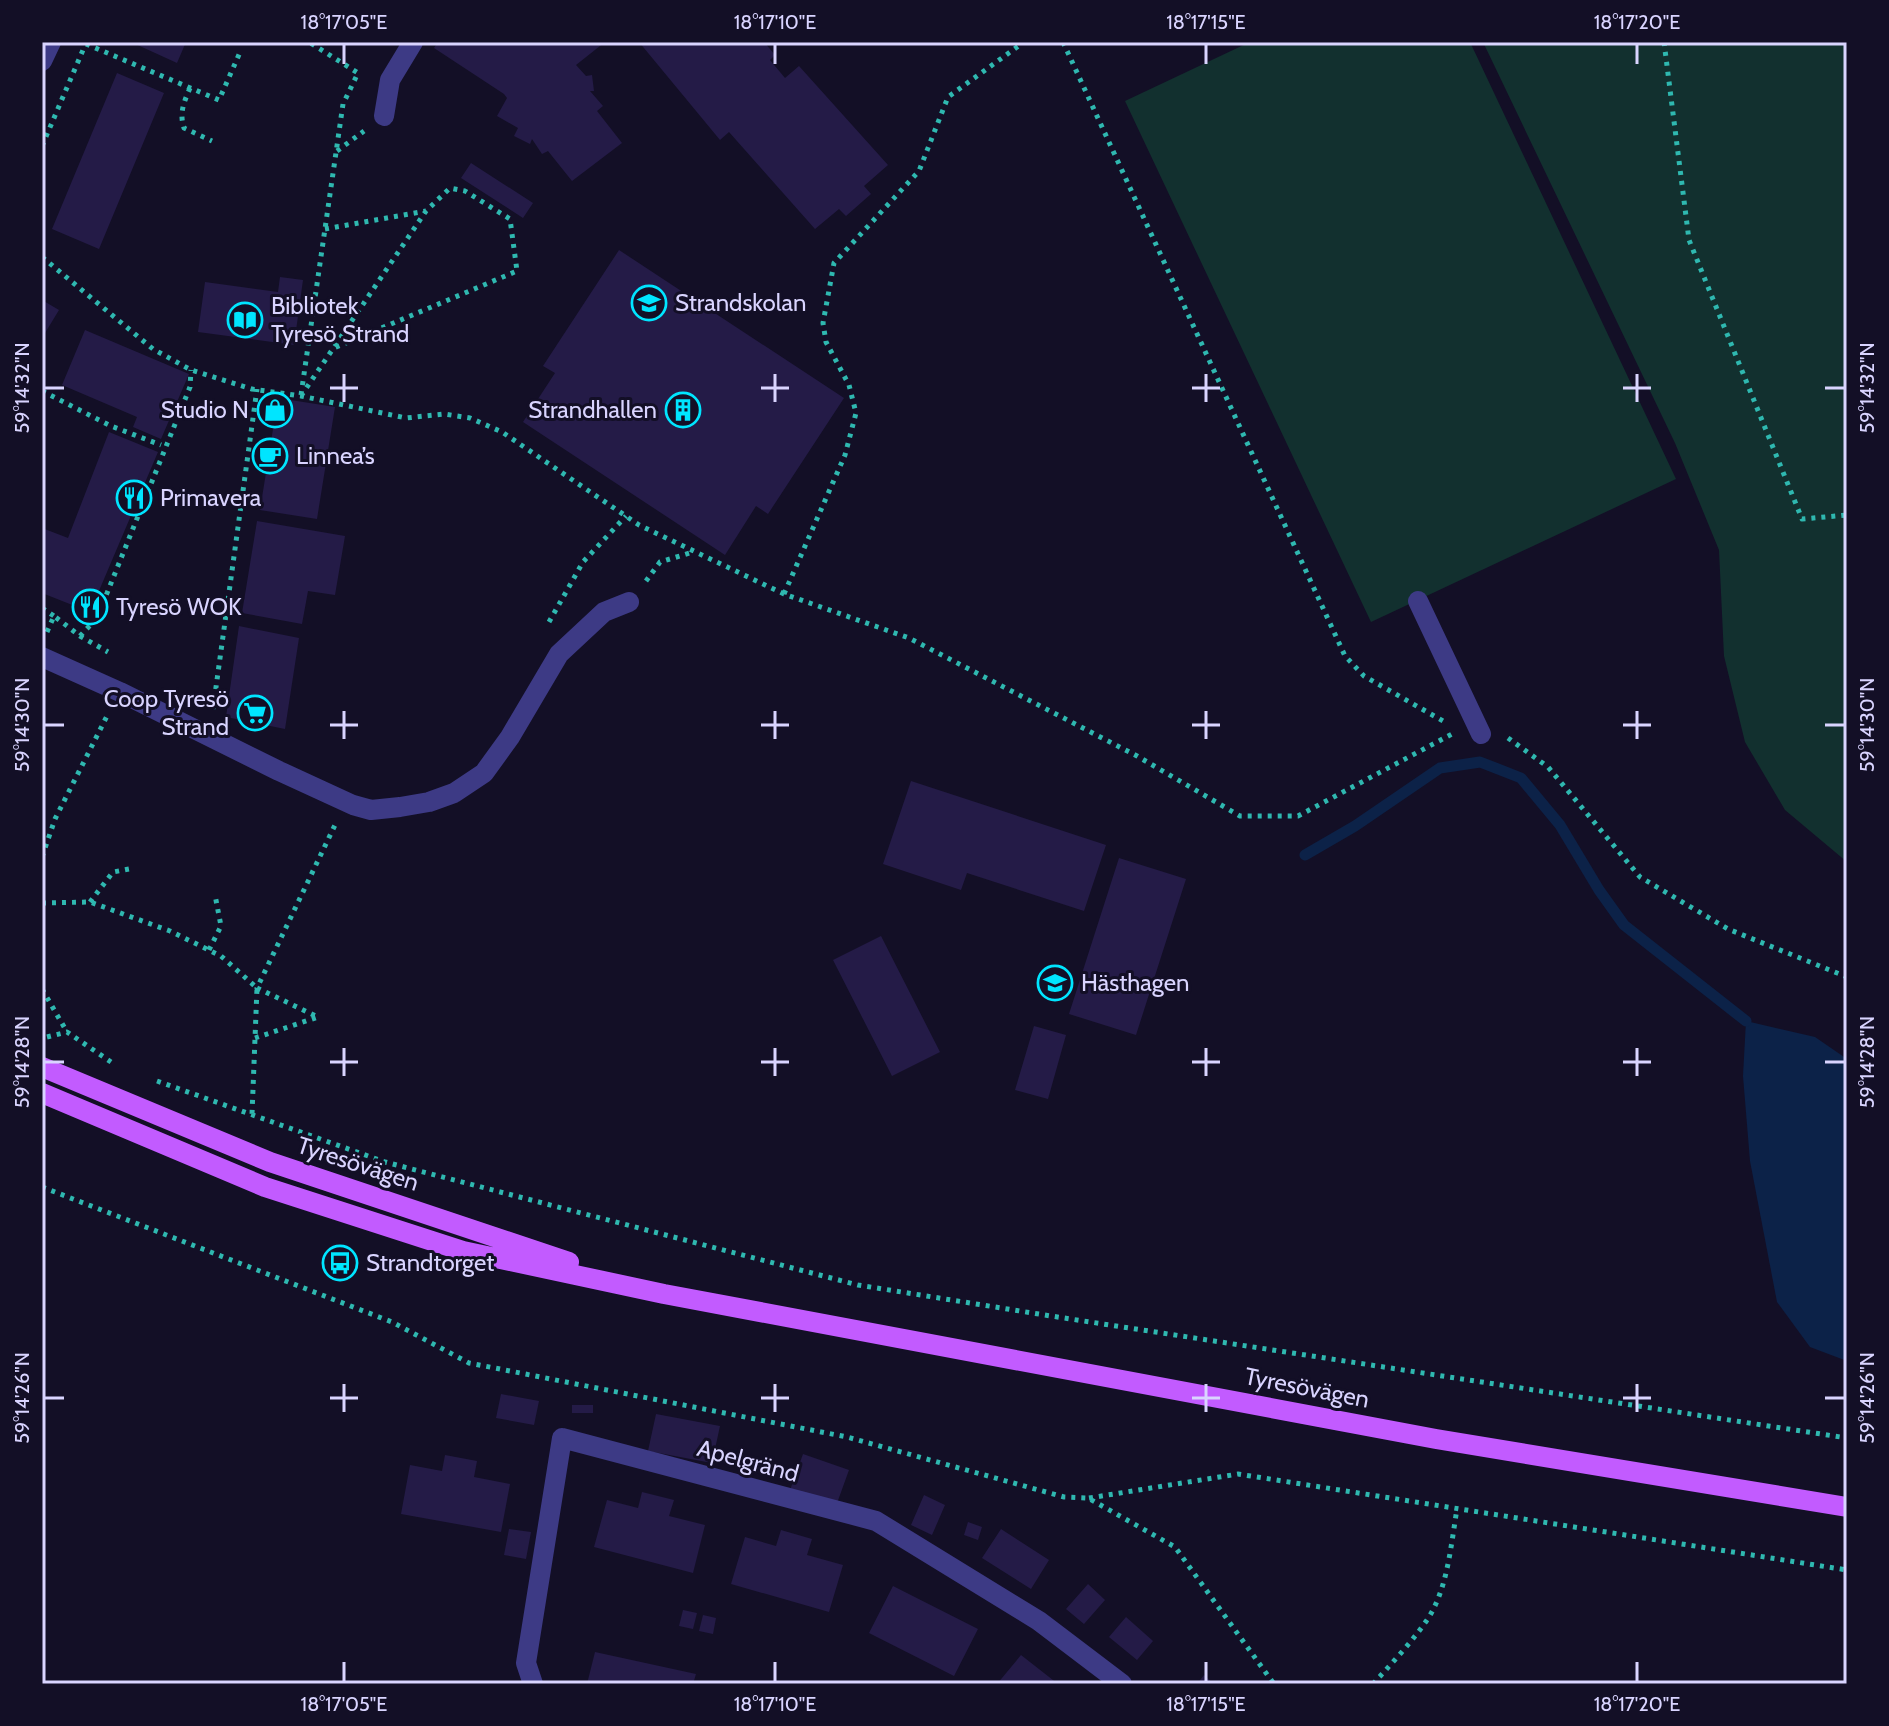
<svg xmlns="http://www.w3.org/2000/svg" width="1889" height="1726" font-family="Cabin,sans-serif">
<rect width="100%" height="100%" fill="#130f26"/>
<path fill="#12302f" d="M 1250,42 L 1470,42 L 1676,479 L 1371,622 L 1125,101 Z
M 1483,42 L 1847,42 L 1847,862 L 1785,810 L 1745,742 L 1724,656 L 1719,550 L 1675,443 Z"/>
<path fill="#0c2248" d="M 1746,1021 L 1815,1037 L 1847,1059 L 1847,1361 L 1810,1347 L 1777,1302 L 1750,1161 L 1743,1076 Z"/>
<g fill="none" stroke-linecap="round" stroke-linejoin="round">
<path stroke="#0c2248" stroke-width="11" d="M 1305,855 L 1355,826 L 1440,768 L 1480,762 L 1521,778 L 1560,825 L 1599,890 L 1624,925 L 1746,1021"/>
</g>
<path fill="#241b47" d="M 131,42 L 186,42 L 177,63 Z
M 438,42 L 605,42 L 576,65 L 586,76 L 592,75 L 594,91 L 590,91 L 603,106 L 597,111 L 622,143 L 572,181 L 548,151 L 542,154 L 532,139 L 530,144 L 514,136 L 518,128 L 497,116 L 507,98 L 504,94 L 434,48 Z
M 639,42 L 764,42 L 775,55 L 770,60 L 785,78 L 799,66 L 888,165 L 864,186 L 871,194 L 846,216 L 839,209 L 815,229 L 729,132 L 720,140 Z
M 117,73 L 164,93 L 99,249 L 52,229 Z
M 471,163 L 533,203 L 523,218 L 461,178 Z
M 619,250 L 844,398 L 768,514 L 756,506 L 725,555 L 523,422 L 555,373 L 543,366 Z
M 280,277 L 303,280 L 294,345 L 198,332 L 205,282 L 278,292 Z
M 42,300 L 59,310 L 42,338 Z
M 85,330 L 189,374 L 161,439 L 133,427 L 137,417 L 62,385 Z
M 278,398 L 335,407 L 317,519 L 260,510 Z
M 109,432 L 158,452 L 90,612 L 42,593 L 42,528 L 68,538 Z
M 257,521 L 345,536 L 335,595 L 308,591 L 302,624 L 242,613 Z
M 239,626 L 299,638 L 285,729 L 226,717 Z
M 911,781 L 1106,845 L 1084,911 L 967,873 L 961,890 L 883,864 Z
M 1119,858 L 1186,879 L 1136,1035 L 1069,1014 Z
M 881,936 L 940,1052 L 892,1076 L 833,960 Z
M 1034,1026 L 1066,1035 L 1048,1099 L 1015,1090 Z
M 501,1394 L 539,1401 L 534,1425 L 496,1418 Z
M 572,1405 L 593,1405 L 593,1413 L 572,1413 Z
M 656,1414 L 720,1426 L 712,1463 L 648,1451 Z
M 803,1454 L 849,1470 L 836,1506 L 790,1490 Z
M 445,1455 L 477,1461 L 474,1477 L 510,1484 L 501,1532 L 401,1514 L 410,1465 L 442,1471 Z
M 642,1492 L 674,1500 L 669,1516 L 705,1525 L 693,1573 L 594,1547 L 607,1500 L 638,1508 Z
M 924,1495 L 945,1505 L 932,1535 L 911,1525 Z
M 968,1522 L 982,1527 L 978,1540 L 964,1535 Z
M 509,1529 L 531,1532 L 526,1559 L 504,1555 Z
M 1001,1529 L 1049,1560 L 1031,1589 L 982,1558 Z
M 781,1530 L 812,1539 L 807,1555 L 843,1565 L 829,1612 L 731,1584 L 745,1537 L 776,1546 Z
M 1088,1584 L 1105,1600 L 1084,1624 L 1066,1609 Z
M 893,1586 L 978,1629 L 954,1676 L 869,1633 Z
M 683,1610 L 697,1613 L 693,1629 L 679,1626 Z
M 703,1615 L 716,1618 L 713,1634 L 699,1631 Z
M 1126,1617 L 1153,1641 L 1137,1660 L 1109,1637 Z
M 595,1652 L 696,1674 L 693,1684 L 587,1684 Z
M 1021,1655 L 1058,1684 L 997,1684 Z
M 1204,1675 L 1214,1684 L 1197,1684 Z"/>
<g fill="none" stroke-linecap="round" stroke-linejoin="round">
<path stroke="#2fb8b0" stroke-width="5" stroke-dasharray="4 6" stroke-linecap="butt" d="M 1063,42 L 1345,656 L 1364,676 L 1443,721
M 1664,42 L 1689,240 L 1802,519 L 1847,515
M 86,44 L 219,100 L 241,50
M 190,88 C 184,102 179,113 184,128 L 212,141
M 42,146 L 86,43
M 337,151 L 364,131
M 325,229 L 426,211
M 42,257 L 153,349 L 191,370 L 252,389 L 301,396 L 406,418 L 444,414 L 470,418 L 502,432 L 639,525 L 784,594 L 909,638 L 1137,756 L 1240,816 L 1298,816 L 1452,734
M 42,391 L 111,426 L 161,445
M 301,395 L 343,104 L 358,73 L 309,42
M 301,396 L 426,211 L 450,188 L 465,191 L 510,219 L 517,271 L 334,348
M 646,581 L 660,562 L 693,552
M 784,594 L 845,455 L 856,413 L 849,385 L 826,342 L 823,323 L 834,263 L 919,171 L 948,97 L 1024,42
M 42,608 L 54,616
M 549,622 L 583,562 L 626,516
M 47,632 L 54,616 L 80,636 L 108,652
M 80,636 L 97,618 L 190,387 L 191,370
M 213,709 L 257,389
M 1508,738 L 1548,767 L 1640,877 L 1728,929 L 1847,977
M 42,857 L 55,819 L 107,716
M 90,902 L 113,872 L 134,868
M 42,903 L 90,902 L 170,931 L 221,956 L 257,988 L 252,1114
M 209,950 L 221,926 L 215,895
M 42,989 L 67,1032
M 47,1037 L 67,1032 L 111,1062
M 255,1038 L 318,1017 L 257,988 L 335,825
M 157,1081 L 385,1162 L 858,1285 L 1051,1316 L 1847,1438
M 42,1187 L 392,1322 L 469,1363 L 847,1437 L 1064,1497 L 1088,1498 L 1175,1547 L 1274,1684
M 1089,1498 L 1238,1474 L 1847,1570
M 1373,1684 C 1392,1663 1413,1641 1429,1617 C 1448,1586 1451,1544 1457,1509"/>
<path stroke="#3d3a85" stroke-width="20" d="M 42,61 L 51,42
M 384,116 L 390,80 L 413,42
M 1418,601 L 1481,734
M 42,657 L 120,692 L 279,771 L 353,805 L 371,810 L 400,807 L 429,802 L 454,793 L 484,773 L 510,737 L 559,654 L 604,612 L 629,602
M 533,1684 L 526,1663 L 562,1438 L 876,1521 L 1039,1621 L 1122,1684"/>
<path stroke="#c25bff" stroke-width="20" d="M 42,1067 L 270,1162 L 569,1262
M 42,1093 L 265,1187 L 463,1251 L 664,1294 L 1436,1439 L 1847,1507"/>
</g>
<path fill="none" stroke="#d9d4ff" stroke-width="3" d="M 344,44 L 344,64M 775,44 L 775,64M 1206,44 L 1206,64M 1637,44 L 1637,64M 344,374 L 344,402M 775,374 L 775,402M 1206,374 L 1206,402M 1637,374 L 1637,402M 44,388 L 64,388M 330,388 L 358,388M 761,388 L 789,388M 1192,388 L 1220,388M 1623,388 L 1651,388M 1825,388 L 1845,388M 344,711 L 344,739M 775,711 L 775,739M 1206,711 L 1206,739M 1637,711 L 1637,739M 44,725 L 64,725M 330,725 L 358,725M 761,725 L 789,725M 1192,725 L 1220,725M 1623,725 L 1651,725M 1825,725 L 1845,725M 344,1048 L 344,1076M 775,1048 L 775,1076M 1206,1048 L 1206,1076M 1637,1048 L 1637,1076M 44,1062 L 64,1062M 330,1062 L 358,1062M 761,1062 L 789,1062M 1192,1062 L 1220,1062M 1623,1062 L 1651,1062M 1825,1062 L 1845,1062M 344,1384 L 344,1412M 775,1384 L 775,1412M 1206,1384 L 1206,1412M 1637,1384 L 1637,1412M 44,1398 L 64,1398M 330,1398 L 358,1398M 761,1398 L 789,1398M 1192,1398 L 1220,1398M 1623,1398 L 1651,1398M 1825,1398 L 1845,1398M 344,1662 L 344,1682M 775,1662 L 775,1682M 1206,1662 L 1206,1682M 1637,1662 L 1637,1682"/>
<defs>
<g id="school-ring" transform="scale(1.8)"><circle r="9.5" fill="#130f26" stroke="#00e5ff" stroke-width="1.5"/><path d="M0-5L7-2L0 1L-7-2ZM-4 1L0 2.5L4 1V4Q0 6-4 4Z" fill="#00e5ff"/></g>
<g id="library-ring" transform="scale(1.8)"><circle r="9.5" fill="#130f26" stroke="#00e5ff" stroke-width="1.5"/><path d="M-6-4Q-3-5.5-.7-3.5V5Q-3 3-6 4ZM6-4Q3-5.5 .7-3.5V5Q3 3 6 4Z" fill="#00e5ff"/></g>
<g id="shop-ring" transform="scale(1.8)"><circle r="9.5" fill="#130f26" stroke="#00e5ff" stroke-width="1.5"/><path d="M-5-2.5h2.3a2.7 3.5 0 0 1 5.4 0H5L5.5 6h-11ZM-1.5-2.5h3a1.5 2.3 0 0 0-3 0Z" fill="#00e5ff"/></g>
<g id="building-ring" transform="scale(1.8)"><circle r="9.5" fill="#130f26" stroke="#00e5ff" stroke-width="1.5"/><path d="M-4-6H4V6H1V3H-1V6H-4ZM-2.5-4.3h1.7v1.8h-1.7ZM.8-4.3h1.7v1.8H.8ZM-2.5-1h1.7V.8h-1.7ZM.8-1h1.7V.8H.8Z" fill="#00e5ff"/></g>
<g id="cafe-ring" transform="scale(1.8)"><circle r="9.5" fill="#130f26" stroke="#00e5ff" stroke-width="1.5"/><path d="M-5.5-4.5H6V0H3Q3 3.5 0 3.5H-2.5Q-5.5 3.5-5.5 0ZM3-3.2v2h1.7v-2ZM-6 4.5H4V6H-6Z" fill="#00e5ff"/></g>
<g id="restaurant-ring" transform="scale(1.8)"><circle r="9.5" fill="#130f26" stroke="#00e5ff" stroke-width="1.5"/><path d="M-5-6h1v4h1v-4h1v4h1v-4h1v5L-1.5 .5V6h-2V.5L-5-1ZM5-6V6H3V1.5H1.5Q1.5-4 5-6Z" fill="#00e5ff"/></g>
<g id="supermarket-ring" transform="scale(1.8)"><circle r="9.5" fill="#130f26" stroke="#00e5ff" stroke-width="1.5"/><path d="M-6-5.5h2.5l.6 2H6L4.5 2H-2.5L-4.4-4H-6ZM-1.5 3.2a1.3 1.3 0 1 0 .1 0ZM3 3.2a1.3 1.3 0 1 0 .1 0Z" fill="#00e5ff"/></g>
<g id="bus-ring" transform="scale(1.8)"><circle r="9.5" fill="#130f26" stroke="#00e5ff" stroke-width="1.5"/><path d="M-5-6H5V4H4V6H2V4H-2V6H-4V4H-5ZM-3.5-4V0h7V-4ZM-3.5 1.2v1.5H-2V1.2ZM2 1.2v1.5H3.5V1.2Z" fill="#00e5ff"/></g>
</defs>
<g fill-rule="evenodd">
<use href="#school-ring" x="649" y="303"/>
<use href="#library-ring" x="245" y="320"/>
<use href="#shop-ring" x="275" y="410"/>
<use href="#building-ring" x="683" y="410"/>
<use href="#cafe-ring" x="270" y="456"/>
<use href="#restaurant-ring" x="134" y="498"/>
<use href="#restaurant-ring" x="90" y="607"/>
<use href="#supermarket-ring" x="255" y="713"/>
<use href="#school-ring" x="1055" y="983"/>
<use href="#bus-ring" x="340" y="1263"/>
</g>
<g text-anchor="middle" stroke-width="6" stroke-linejoin="round" paint-order="stroke">
<g font-size="24" fill="#d9d4ff" stroke="#130f26" text-anchor="start">
<text x="675" y="311">Strandskolan</text>
<text x="271" y="314">Bibliotek<tspan x="271" dy="28">Tyresö Strand</tspan></text>
<text x="249" y="418" text-anchor="end">Studio N</text>
<text x="657" y="418" text-anchor="end">Strandhallen</text>
<text x="296" y="464">Linnea’s</text>
<text x="160" y="506">Primavera</text>
<text x="116" y="615">Tyresö WOK</text>
<text x="229" y="707" text-anchor="end">Coop Tyresö<tspan x="229" dy="28">Strand</tspan></text>
<text x="1081" y="991">Hästhagen</text>
<text x="366" y="1271">Strandtorget</text>
</g>
<g font-size="24" fill="#d9d4ff" stroke="#130f26">
<text transform="translate(358 1164) rotate(18)" y="8">Tyresövägen</text>
<text transform="translate(1307 1388) rotate(11)" y="8">Tyresövägen</text>
<text transform="translate(748 1461) rotate(15)" y="8">Apelgränd</text>
</g>
</g>
<rect width="1889" height="1726" fill="none" stroke="#130f26" stroke-width="88"/>
<rect x="44" y="44" width="1801" height="1638" fill="none" stroke="#d9d4ff" stroke-width="3"/>
<g font-size="20" text-anchor="middle" fill="#d9d4ff">
<text x="344" y="29">18°17'05"E</text>
<text x="775" y="29">18°17'10"E</text>
<text x="1206" y="29">18°17'15"E</text>
<text x="1637" y="29">18°17'20"E</text>
<text transform="translate(22 388) rotate(-90)" y="7">59°14'32"N</text>
<text transform="translate(1867 388) rotate(-90)" y="7">59°14'32"N</text>
<text transform="translate(22 725) rotate(-90)" y="7">59°14'30"N</text>
<text transform="translate(1867 725) rotate(-90)" y="7">59°14'30"N</text>
<text transform="translate(22 1062) rotate(-90)" y="7">59°14'28"N</text>
<text transform="translate(1867 1062) rotate(-90)" y="7">59°14'28"N</text>
<text transform="translate(22 1398) rotate(-90)" y="7">59°14'26"N</text>
<text transform="translate(1867 1398) rotate(-90)" y="7">59°14'26"N</text>
<text x="344" y="1711">18°17'05"E</text>
<text x="775" y="1711">18°17'10"E</text>
<text x="1206" y="1711">18°17'15"E</text>
<text x="1637" y="1711">18°17'20"E</text>
</g>
</svg>
